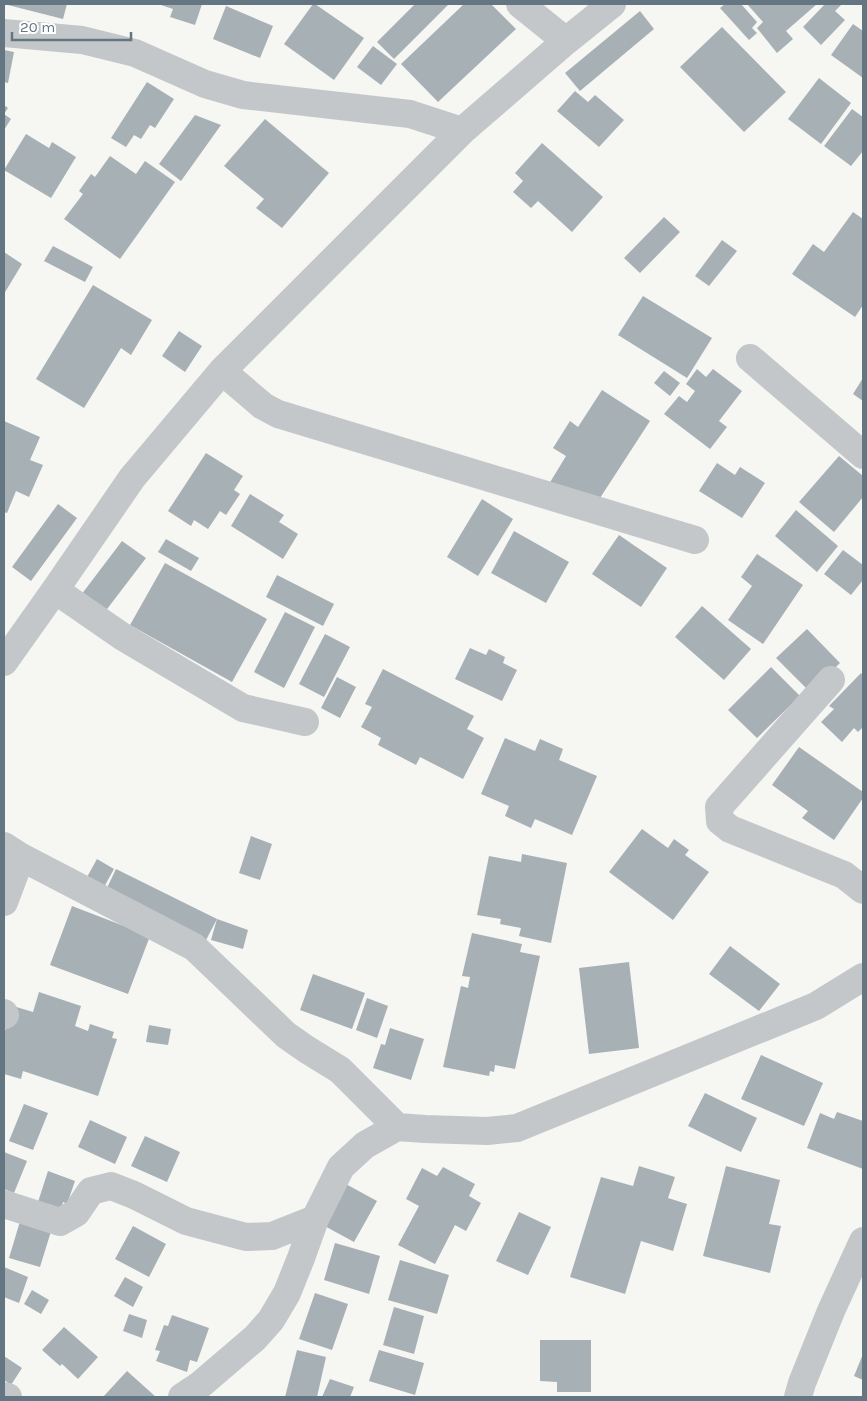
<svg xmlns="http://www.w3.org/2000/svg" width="867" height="1401" font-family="Karla,sans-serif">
<rect width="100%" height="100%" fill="#f6f6f2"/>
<path fill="#a7b0b5" d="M 4,4 L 67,4 L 63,19 Z
M 158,4 L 202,4 L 195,25 L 170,17 L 173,9 Z
M 313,4 L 315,4 L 364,38 L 334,80 L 284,44 Z
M 415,4 L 449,4 L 394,59 L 377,42 Z
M 464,4 L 491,4 L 516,29 L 438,102 L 401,64 Z
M 725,4 L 741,4 L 757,22 L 752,28 L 757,33 L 749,40 L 720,8 Z
M 747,4 L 817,4 L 786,31 L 793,39 L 777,53 L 757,28 L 763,22 Z
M 825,4 L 842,4 L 835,11 L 845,20 L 821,45 L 803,27 Z
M 226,6 L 273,26 L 260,58 L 213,39 Z
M 640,11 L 654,29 L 580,91 L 565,73 Z
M 853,24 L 863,31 L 863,78 L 831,55 Z
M 722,27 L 786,92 L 744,132 L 680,67 Z
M 373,46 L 397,64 L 381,85 L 357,67 Z
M 4,50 L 14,52 L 8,83 L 4,82 Z
M 819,78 L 851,103 L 821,144 L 788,119 Z
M 147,82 L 174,99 L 155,128 L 150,125 L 141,139 L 134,135 L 126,147 L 111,138 Z
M 575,91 L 588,102 L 595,95 L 624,120 L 599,147 L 557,111 Z
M 4,105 L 8,108 L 4,114 L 11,119 L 4,130 Z
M 852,109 L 863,117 L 863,151 L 851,166 L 824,146 Z
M 195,115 L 221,125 L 181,181 L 159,164 Z
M 265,119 L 329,173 L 282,228 L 256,208 L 264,199 L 224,166 Z
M 26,134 L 49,148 L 52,142 L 76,157 L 51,198 L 4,170 Z
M 542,143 L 603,197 L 572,232 L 538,201 L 531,208 L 513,192 L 523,181 L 515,173 Z
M 110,156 L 136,174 L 145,161 L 175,182 L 120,259 L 64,219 L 83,194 L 79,191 L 91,174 L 95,177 Z
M 853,212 L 863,219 L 863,305 L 855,317 L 792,274 L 813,244 L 824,252 Z
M 664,217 L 680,232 L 640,273 L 624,258 Z
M 722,240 L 737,251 L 709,286 L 695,276 Z
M 53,246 L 93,267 L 85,282 L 44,261 Z
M 4,252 L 22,264 L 4,294 Z
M 93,285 L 152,320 L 131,355 L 121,348 L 84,408 L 36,379 Z
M 643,296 L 712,338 L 687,378 L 618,335 Z
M 179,331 L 202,346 L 185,372 L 162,356 Z
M 697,369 L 706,377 L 713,369 L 742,391 L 719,421 L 727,427 L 710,449 L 664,414 L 679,396 L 687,402 L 695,391 L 686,384 Z
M 664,371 L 680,383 L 670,396 L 654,383 Z
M 863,378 L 863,401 L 853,394 Z
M 602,390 L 650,421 L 600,498 L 549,484 L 566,456 L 553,448 L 570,421 L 578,427 Z
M 4,421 L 40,437 L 30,460 L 43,465 L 29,497 L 16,491 L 7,513 L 4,512 Z
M 206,453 L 243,476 L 234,490 L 240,494 L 226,515 L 220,511 L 208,529 L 194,520 L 191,526 L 168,511 Z
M 839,456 L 863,476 L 863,497 L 834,532 L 799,502 Z
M 717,463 L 735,475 L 740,467 L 765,483 L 742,518 L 699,491 Z
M 250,494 L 284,515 L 279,522 L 298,534 L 283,559 L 231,526 Z
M 482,499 L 513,519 L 478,576 L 447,557 Z
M 58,504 L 77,518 L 31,581 L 12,567 Z
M 796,510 L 838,546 L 817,572 L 775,536 Z
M 514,531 L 569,562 L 546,603 L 491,573 Z
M 619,535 L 667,568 L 641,607 L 592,574 Z
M 166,539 L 199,558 L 191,571 L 158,552 Z
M 122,541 L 146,558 L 104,613 L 81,595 Z
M 843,550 L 863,565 L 863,580 L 851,595 L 824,574 Z
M 757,554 L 803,585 L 763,644 L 728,620 L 752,586 L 741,577 Z
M 165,563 L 267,619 L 232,682 L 130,625 Z
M 277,575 L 334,604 L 323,626 L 266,597 Z
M 702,606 L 751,649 L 724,680 L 675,637 Z
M 285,612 L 315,627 L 284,688 L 254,672 Z
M 807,629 L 840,663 L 810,692 L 776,658 Z
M 325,634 L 350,647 L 324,697 L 299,684 Z
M 470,648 L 486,655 L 489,649 L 505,657 L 503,663 L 517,670 L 502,701 L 455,679 Z
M 771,667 L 800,696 L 757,738 L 728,710 Z
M 383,669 L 474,716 L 467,729 L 484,738 L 463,779 L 420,757 L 416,765 L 378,745 L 381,738 L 361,727 L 372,707 L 365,704 Z
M 861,673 L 863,676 L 863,727 L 858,732 L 854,728 L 842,742 L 821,722 L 834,709 L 829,706 Z
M 337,677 L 356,687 L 340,718 L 321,708 Z
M 505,738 L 535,751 L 540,739 L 563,749 L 559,760 L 597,776 L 572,835 L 535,819 L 531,828 L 505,816 L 509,806 L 481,794 Z
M 799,747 L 863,792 L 863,798 L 834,840 L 802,818 L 808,811 L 772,785 Z
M 642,829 L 668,848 L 674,839 L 689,850 L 685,855 L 709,872 L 673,920 L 609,872 Z
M 251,836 L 272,844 L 260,880 L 239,873 Z
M 522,854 L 567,863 L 551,943 L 519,936 L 521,928 L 500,924 L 501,919 L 477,915 L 489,856 L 521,862 Z
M 97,859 L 114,869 L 104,887 L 87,877 Z
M 116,869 L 217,919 L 206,940 L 106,890 Z
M 72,906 L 150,936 L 128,994 L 50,965 Z
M 217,919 L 248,930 L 243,949 L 211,940 Z
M 472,933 L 522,944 L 520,952 L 540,956 L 515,1069 L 495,1065 L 494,1072 L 490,1071 L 489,1076 L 443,1067 L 461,986 L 468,988 L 470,977 L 462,976 Z
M 730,946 L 780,984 L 759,1011 L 709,974 Z
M 629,962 L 639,1048 L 589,1054 L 579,968 Z
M 313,974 L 365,993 L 352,1029 L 300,1010 Z
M 39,992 L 81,1006 L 75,1026 L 88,1031 L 90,1024 L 114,1032 L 112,1038 L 117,1039 L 98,1096 L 23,1071 L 21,1079 L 4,1074 L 4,1034 L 13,1006 L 33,1012 Z
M 367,998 L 388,1006 L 377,1038 L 356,1030 Z
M 149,1025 L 171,1029 L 168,1045 L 146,1042 Z
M 390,1028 L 424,1039 L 411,1080 L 373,1068 L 381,1044 L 385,1045 Z
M 761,1055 L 823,1083 L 804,1126 L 741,1099 Z
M 705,1093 L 757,1118 L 741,1152 L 688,1126 Z
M 24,1104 L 48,1113 L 33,1150 L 9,1141 Z
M 837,1112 L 863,1121 L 863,1169 L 807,1148 L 820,1113 L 834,1119 Z
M 90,1120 L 127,1137 L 115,1164 L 78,1147 Z
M 145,1136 L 180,1152 L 167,1182 L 131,1166 Z
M 4,1152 L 27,1161 L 14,1193 L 4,1189 Z
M 639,1166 L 675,1177 L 668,1198 L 687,1204 L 673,1251 L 641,1241 L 625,1294 L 570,1277 L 601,1177 L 633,1186 Z
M 726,1166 L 780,1180 L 769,1224 L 781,1226 L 770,1273 L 703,1256 Z
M 443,1167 L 475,1184 L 469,1196 L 481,1203 L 466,1231 L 455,1225 L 435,1264 L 398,1245 L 419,1206 L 406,1199 L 422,1168 L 437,1176 Z
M 48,1171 L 75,1181 L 67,1204 L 63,1202 L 61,1209 L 38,1202 Z
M 344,1183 L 377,1201 L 354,1242 L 321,1224 Z
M 519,1212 L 551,1227 L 528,1275 L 496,1261 Z
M 21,1218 L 52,1228 L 40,1267 L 9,1258 Z
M 133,1226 L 166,1244 L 149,1277 L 115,1259 Z
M 335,1243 L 380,1256 L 369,1294 L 324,1280 Z
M 400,1260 L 449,1275 L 437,1314 L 388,1300 Z
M 4,1267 L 28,1277 L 19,1303 L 4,1297 Z
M 125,1277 L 143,1287 L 133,1307 L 114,1296 Z
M 32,1290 L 49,1300 L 41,1314 L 24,1304 Z
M 315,1293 L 348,1304 L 332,1350 L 299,1339 Z
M 394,1307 L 424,1316 L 414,1354 L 383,1345 Z
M 129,1314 L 147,1320 L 142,1338 L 123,1331 Z
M 172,1315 L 209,1328 L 197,1362 L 190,1360 L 187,1372 L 156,1361 L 160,1351 L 155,1350 L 164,1325 L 168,1326 Z
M 64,1327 L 98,1357 L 78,1379 L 62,1364 L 60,1366 L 42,1350 Z
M 540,1340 L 591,1340 L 591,1392 L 557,1392 L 557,1382 L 540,1381 Z
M 297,1350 L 326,1357 L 317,1397 L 285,1397 Z
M 379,1350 L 424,1363 L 415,1395 L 369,1381 Z
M 863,1354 L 863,1380 L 854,1376 Z
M 4,1356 L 22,1368 L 11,1385 L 4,1380 Z
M 127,1371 L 156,1397 L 103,1397 Z
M 330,1379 L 354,1387 L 350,1397 L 322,1397 Z"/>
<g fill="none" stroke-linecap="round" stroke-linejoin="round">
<path stroke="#c3c7ca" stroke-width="28" d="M 520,4 L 566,41
M 4,33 L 82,40 L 135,53 L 205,84 L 243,95 L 410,114 L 462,131
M 750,358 L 863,455
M 222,371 L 263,406 L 278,414 L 695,540
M 55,590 L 123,637 L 243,708 L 305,722
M 4,662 L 55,590 L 132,478 L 222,371 L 462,131 L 566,41 L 612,4
M 831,680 L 719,807 L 720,821 L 730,829 L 844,875 L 863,890
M 4,846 L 21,857 L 194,947 L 286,1035 L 306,1049 L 340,1070 L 397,1127
M 4,902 L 21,857
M 4,1013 L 5,1015
M 4,1204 L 60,1222 L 76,1213 L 91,1191 L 111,1186 L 134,1195 L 186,1221 L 246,1237 L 272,1236 L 315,1219
M 4,1396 L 8,1397
M 182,1397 L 200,1385 L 255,1338 L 271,1320 L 287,1293 L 301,1258 L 315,1219 L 341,1167 L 365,1145 L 397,1127 L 425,1129 L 487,1131 L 517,1128 L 816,1006 L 863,977
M 798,1397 L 802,1383 L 831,1311 L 863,1241"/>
</g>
<rect width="867" height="1401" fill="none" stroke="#657683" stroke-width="10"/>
<path d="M12 32v8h119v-8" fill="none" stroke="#657683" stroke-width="2.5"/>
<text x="20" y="32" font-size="15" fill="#657683" stroke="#ffffff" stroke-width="4" paint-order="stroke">20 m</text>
</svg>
